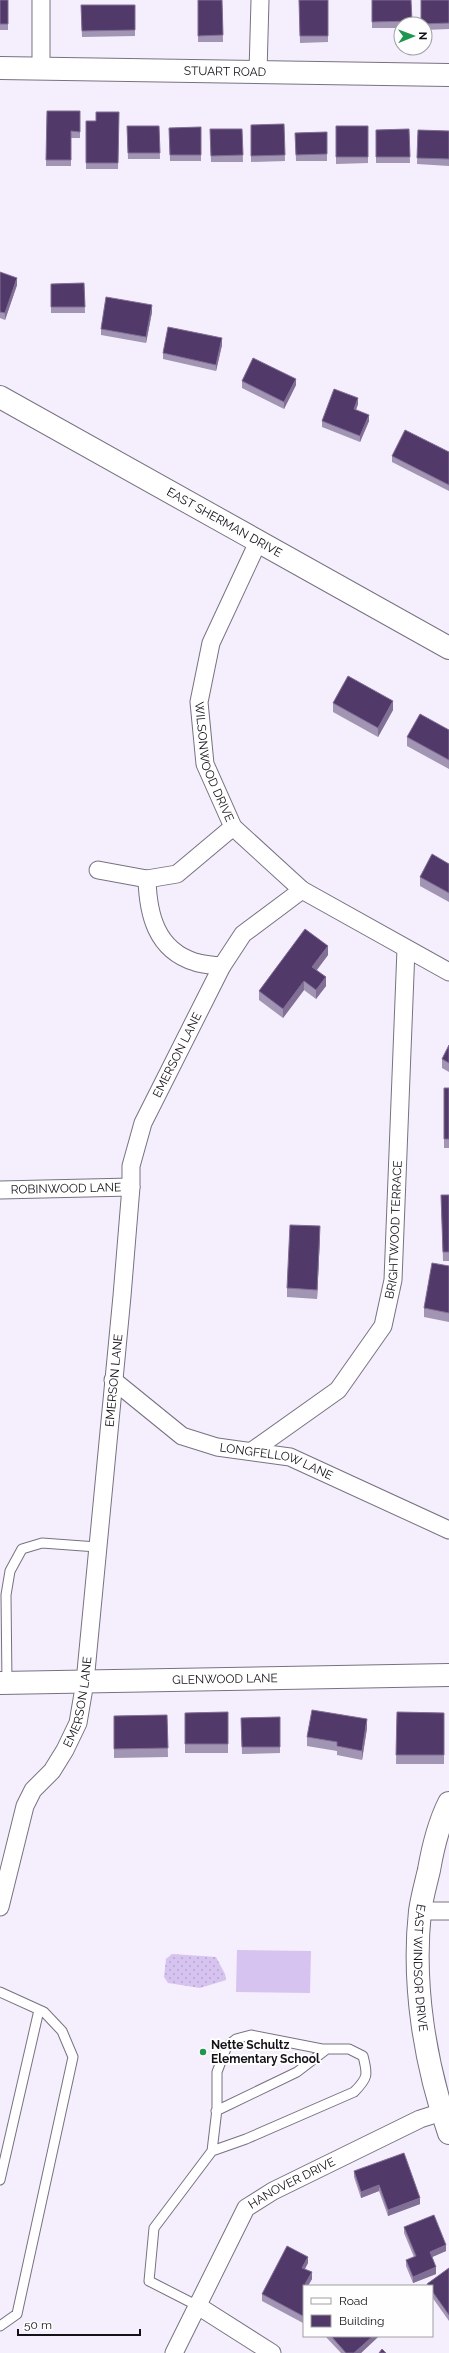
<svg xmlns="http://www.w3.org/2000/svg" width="449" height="2353" font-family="Raleway,sans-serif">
<defs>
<pattern id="grass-dots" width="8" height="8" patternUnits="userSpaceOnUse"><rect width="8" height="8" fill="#d7c3ef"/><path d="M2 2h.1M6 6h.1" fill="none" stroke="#b8a6cc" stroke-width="1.8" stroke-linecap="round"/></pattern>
</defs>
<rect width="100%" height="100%" fill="#f4eefd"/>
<path fill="url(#grass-dots)" d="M 172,1954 L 216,1957 L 225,1974 L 226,1980 L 200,1988 L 168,1983 L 164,1977 L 166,1959 Z"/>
<path fill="#d7c3ef" d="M 237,1950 L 311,1951 L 310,1993 L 236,1992 Z"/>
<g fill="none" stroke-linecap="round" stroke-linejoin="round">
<g stroke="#787280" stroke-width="11">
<path id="service" d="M 7,1683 L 6,1595 L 10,1571 L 22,1549 L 42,1543 L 97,1547
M 0,1992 L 44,2012 L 62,2031 L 73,2057 L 17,2314 L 0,2326
M 216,2111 L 297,2072 L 327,2049
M 0,2180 L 39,2010
M 198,2306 L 149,2281 L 154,2228 L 212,2151 L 217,2109 L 217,2072 L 227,2046 L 236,2039 L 251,2035 L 322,2049 L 349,2049 L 363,2056 C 368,2075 368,2078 354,2092 L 246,2139 L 212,2151"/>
</g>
<g stroke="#787280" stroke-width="19">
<g id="minor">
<path d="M 41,69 L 41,0"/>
<path d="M 258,72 L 260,0"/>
<path id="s1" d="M 258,542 L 211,643 L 199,702 L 205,764 L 233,827 L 302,890 L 449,972"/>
<path d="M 98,870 L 147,879 L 177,874 L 233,827"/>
<path d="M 147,879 C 148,914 156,950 195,962 C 203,965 213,965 222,966"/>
<path id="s2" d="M 0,1190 L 131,1187"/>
<path id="s3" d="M 113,1380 L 182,1436 L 217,1447 L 290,1457 L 449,1530"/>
<path id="s4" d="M 252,1451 L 338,1390 L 383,1326 L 393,1280 L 406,949"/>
<path id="s5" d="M 0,1907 L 25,1806 L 33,1790 L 52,1771 L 65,1750 L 78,1723 L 85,1682 L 122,1296 L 131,1187 L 131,1166 L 143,1123 L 222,966 L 243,934 L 302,890"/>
<path d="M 420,1911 L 449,1911"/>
<path d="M 198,2306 L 272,2353"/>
<path id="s6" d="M 174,2353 L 246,2208 L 273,2191 L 420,2119 L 442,2112"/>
</g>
</g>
<g stroke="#787280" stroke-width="24">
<g id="tertiary">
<path id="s7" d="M 0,68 L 449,75"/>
<path id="s8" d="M 0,1683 L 449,1675"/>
<path id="s9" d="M 449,1803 C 439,1823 433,1847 429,1870 C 426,1883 422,1897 420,1911 C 412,1985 425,2064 449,2133"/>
</g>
</g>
<g stroke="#787280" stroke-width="24">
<g id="secondary">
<path id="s10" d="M 0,397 L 449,648"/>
</g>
</g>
<use href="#service" stroke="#fff" stroke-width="9"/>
<use href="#minor" stroke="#fff" stroke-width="17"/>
<use href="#tertiary" stroke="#fff" stroke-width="22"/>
<use href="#secondary" stroke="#fff" stroke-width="22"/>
</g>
<path fill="#a294b3" d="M 0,0 L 8,0 L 8,30 L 0,30 Z
M 198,0 L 222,0 L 223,42 L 198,42 Z
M 299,0 L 328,0 L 328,42 L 300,43 Z
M 372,0 L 411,0 L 412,24 L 401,24 L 401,28 L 372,28 Z
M 421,0 L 449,0 L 449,29 L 425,30 L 425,24 L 421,24 Z
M 81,5 L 135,5 L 135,36 L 82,37 Z
M 47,111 L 80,111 L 80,138 L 71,138 L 71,166 L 46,166 Z
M 119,112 L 118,169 L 86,169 L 86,121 L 96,121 Z
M 284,124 L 285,161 L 251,162 L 251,125 Z
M 127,126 L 159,126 L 160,159 L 128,159 Z
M 336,126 L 368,126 L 368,163 L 336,164 Z
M 201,127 L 201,161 L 170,161 L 169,128 Z
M 210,129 L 242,129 L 243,162 L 211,162 Z
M 409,129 L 410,163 L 376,163 L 376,130 Z
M 418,130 L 449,131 L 449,166 L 417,164 Z
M 327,132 L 327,161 L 296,161 L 295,133 Z
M 0,272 L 17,285 L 5,320 L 0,318 Z
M 84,283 L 85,313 L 51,313 L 51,284 Z
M 152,312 L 146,343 L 101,335 L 101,329 Z
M 222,345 L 216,371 L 163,359 L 163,353 Z
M 242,381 L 296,385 L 284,409 L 242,388 Z
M 358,404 L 356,410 L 369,421 L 360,442 L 322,427 L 322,421 Z
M 449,452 L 449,491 L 392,462 L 392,456 Z
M 333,703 L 393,710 L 378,737 L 333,712 Z
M 449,730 L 449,769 L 407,746 L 407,737 Z
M 449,864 L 449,902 L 420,886 L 420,877 Z
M 328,955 L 317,970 L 326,986 L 316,999 L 304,990 L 283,1018 L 259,1000 L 259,991 Z
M 449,1045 L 449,1072 L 442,1068 L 442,1059 Z
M 444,1088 L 449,1088 L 449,1148 L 444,1148 Z
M 441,1195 L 449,1195 L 449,1261 L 443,1261 Z
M 320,1235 L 317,1299 L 287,1297 L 287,1288 Z
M 449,1266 L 449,1322 L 424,1317 L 424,1308 Z
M 228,1712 L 228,1753 L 185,1753 L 185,1713 Z
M 397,1712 L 444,1713 L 444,1764 L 396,1764 Z
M 167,1715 L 168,1757 L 114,1758 L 114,1716 Z
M 280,1717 L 280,1753 L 242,1754 L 241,1718 Z
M 367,1728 L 362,1760 L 337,1755 L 337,1751 L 307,1746 L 307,1737 Z
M 354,2171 L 420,2204 L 388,2216 L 379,2191 L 361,2198 L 354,2177 Z
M 404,2227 L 446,2251 L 432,2257 L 436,2274 L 413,2283 L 406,2266 L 406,2260 L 414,2257 L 404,2233 Z
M 308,2263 L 305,2269 L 312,2279 L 308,2285 L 304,2286 L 304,2321 L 303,2323 L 262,2301 L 262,2294 Z
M 449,2268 L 449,2321 L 432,2297 L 432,2286 L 427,2286 L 427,2284 Z
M 325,2336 L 378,2336 L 378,2337 L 361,2353 L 341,2353 Z"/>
<path fill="#826f95" d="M 17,278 L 17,285 L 5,320 L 5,313 Z
M 152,305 L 152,312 L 146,343 L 146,337 Z
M 222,338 L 222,345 L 216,371 L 216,365 Z
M 296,379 L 296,385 L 284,409 L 284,402 Z
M 358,398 L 358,404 L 354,415 L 354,409 Z
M 369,415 L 369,421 L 360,442 L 360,436 Z
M 393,701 L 393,710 L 378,737 L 378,728 Z
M 328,946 L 328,955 L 312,976 L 312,967 Z
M 326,977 L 326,986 L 316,999 L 316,990 Z
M 304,981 L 304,990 L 283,1018 L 283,1009 Z
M 320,1226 L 320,1235 L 317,1299 L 317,1290 Z
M 367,1719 L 367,1728 L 362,1760 L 362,1751 Z
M 379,2185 L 379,2191 L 361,2198 L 361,2192 Z
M 420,2198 L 420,2204 L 388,2216 L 388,2210 Z
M 446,2245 L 446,2251 L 430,2258 L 430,2252 Z
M 308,2257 L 308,2263 L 302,2274 L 302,2268 Z
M 436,2267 L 436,2274 L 413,2283 L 413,2277 Z
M 312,2272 L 312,2279 L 308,2286 L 305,2284 Z
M 373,2336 L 378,2336 L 378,2337 L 361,2353 L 354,2353 Z"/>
<path fill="#513969" stroke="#826f95" d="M 0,0 L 8,0 L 8,24 L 0,24 Z
M 198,0 L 222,0 L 223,35 L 198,36 Z
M 299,0 L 328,0 L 328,36 L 300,36 Z
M 372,0 L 411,0 L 412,21 L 372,22 Z
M 421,0 L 449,0 L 449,23 L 421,24 Z
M 81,5 L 135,5 L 135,30 L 82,31 Z
M 47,111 L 80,111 L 80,132 L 71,131 L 71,160 L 46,160 Z
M 96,112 L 119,112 L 118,163 L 86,163 L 86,121 L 96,121 Z
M 284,124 L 285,155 L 251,156 L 251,125 Z
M 127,126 L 159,126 L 160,153 L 128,153 Z
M 336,126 L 368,126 L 368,157 L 336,157 Z
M 201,127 L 201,155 L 170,155 L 169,128 Z
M 210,129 L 242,129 L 243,155 L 211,156 Z
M 409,129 L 410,157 L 376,157 L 376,130 Z
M 418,130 L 449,131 L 449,159 L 417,158 Z
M 327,132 L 327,154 L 296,155 L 295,133 Z
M 0,272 L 17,278 L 5,313 L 0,312 Z
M 84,283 L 85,307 L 51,307 L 51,284 Z
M 106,297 L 152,305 L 146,337 L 101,329 Z
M 168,327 L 222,338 L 216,365 L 163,353 Z
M 253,358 L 296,379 L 284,402 L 242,381 Z
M 334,389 L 358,398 L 354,409 L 369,415 L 360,436 L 322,421 Z
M 405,430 L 449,452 L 449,485 L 392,456 Z
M 348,676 L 393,701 L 378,728 L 333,703 Z
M 420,714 L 449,730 L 449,760 L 407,737 Z
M 432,854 L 449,864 L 449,893 L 420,877 Z
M 305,929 L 328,946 L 312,967 L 326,977 L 316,990 L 304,981 L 283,1009 L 259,991 Z
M 449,1045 L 449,1063 L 442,1059 Z
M 444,1088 L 449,1088 L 449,1139 L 444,1139 Z
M 441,1195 L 449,1195 L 449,1252 L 443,1252 Z
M 290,1225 L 320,1226 L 317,1290 L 287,1288 Z
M 432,1263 L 449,1266 L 449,1313 L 424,1308 Z
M 312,1710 L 367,1719 L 362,1751 L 337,1746 L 337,1742 L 307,1737 Z
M 228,1712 L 228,1744 L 185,1744 L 185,1713 Z
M 397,1712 L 444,1713 L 444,1755 L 396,1755 Z
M 167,1715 L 168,1748 L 114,1749 L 114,1716 Z
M 280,1717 L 280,1747 L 242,1747 L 241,1718 Z
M 404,2153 L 420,2198 L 388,2210 L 379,2185 L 361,2192 L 354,2171 Z
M 434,2215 L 446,2245 L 430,2252 L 436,2267 L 413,2277 L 406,2260 L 416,2256 L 404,2227 Z
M 287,2246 L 308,2257 L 302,2268 L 312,2272 L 305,2284 L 309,2286 L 304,2286 L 304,2315 L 303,2316 L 262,2294 Z
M 449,2268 L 449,2315 L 432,2291 L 432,2286 L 428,2286 L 427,2284 Z
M 331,2336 L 373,2336 L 354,2353 L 346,2353 Z
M 382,2349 L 386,2353 L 379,2353 Z"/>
<circle fill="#219651" stroke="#fefefe" stroke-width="1.5" cx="203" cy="2052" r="4"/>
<g text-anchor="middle" stroke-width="4" stroke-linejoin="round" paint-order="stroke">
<g font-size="12" fill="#141117" stroke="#fefefe">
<text dy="4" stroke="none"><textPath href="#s7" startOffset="225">STUART ROAD</textPath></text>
<text dy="4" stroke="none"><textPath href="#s10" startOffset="257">EAST SHERMAN DRIVE</textPath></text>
<text dy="4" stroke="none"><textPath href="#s1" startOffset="234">WILSONWOOD DRIVE</textPath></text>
<text dy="4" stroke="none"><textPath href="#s5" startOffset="884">EMERSON LANE</textPath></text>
<text dy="4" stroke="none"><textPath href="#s2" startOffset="66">ROBINWOOD LANE</textPath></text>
<text dy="4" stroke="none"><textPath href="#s4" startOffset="281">BRIGHTWOOD TERRACE</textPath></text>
<text dy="4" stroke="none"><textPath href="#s5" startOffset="548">EMERSON LANE</textPath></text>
<text dy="4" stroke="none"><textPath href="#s3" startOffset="187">LONGFELLOW LANE</textPath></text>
<text dy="4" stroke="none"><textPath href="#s8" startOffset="225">GLENWOOD LANE</textPath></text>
<text dy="4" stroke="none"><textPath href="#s5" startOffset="224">EMERSON LANE</textPath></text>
<text dy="4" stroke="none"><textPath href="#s9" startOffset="169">EAST WINDSOR DRIVE</textPath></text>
<text dy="4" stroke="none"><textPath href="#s6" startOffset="214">HANOVER DRIVE</textPath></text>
</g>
<g font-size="12" font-weight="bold" fill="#141117" stroke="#fefefe" text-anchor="start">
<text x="211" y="2049">Nette Schultz<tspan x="211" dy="14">Elementary School</tspan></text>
</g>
</g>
<rect x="303" y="2285" width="130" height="52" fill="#fefefe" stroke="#a09fa2"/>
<rect x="311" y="2298" width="20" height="6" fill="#ffffff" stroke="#a09fa2"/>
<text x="339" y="2305" font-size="12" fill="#141117">Road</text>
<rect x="311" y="2315" width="20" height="12" fill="#513969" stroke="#a09fa2"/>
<text x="339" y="2325" font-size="12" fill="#141117">Building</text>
<g transform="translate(413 36) rotate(89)"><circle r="19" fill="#fefefe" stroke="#a09fa2"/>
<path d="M0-3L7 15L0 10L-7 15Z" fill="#219651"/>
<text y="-6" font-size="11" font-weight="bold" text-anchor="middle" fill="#141117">N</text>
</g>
<path d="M18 2329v6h122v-6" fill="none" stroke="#141117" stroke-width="2"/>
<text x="24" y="2329" font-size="12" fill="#141117" stroke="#fefefe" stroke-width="3" paint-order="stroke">50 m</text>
</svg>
